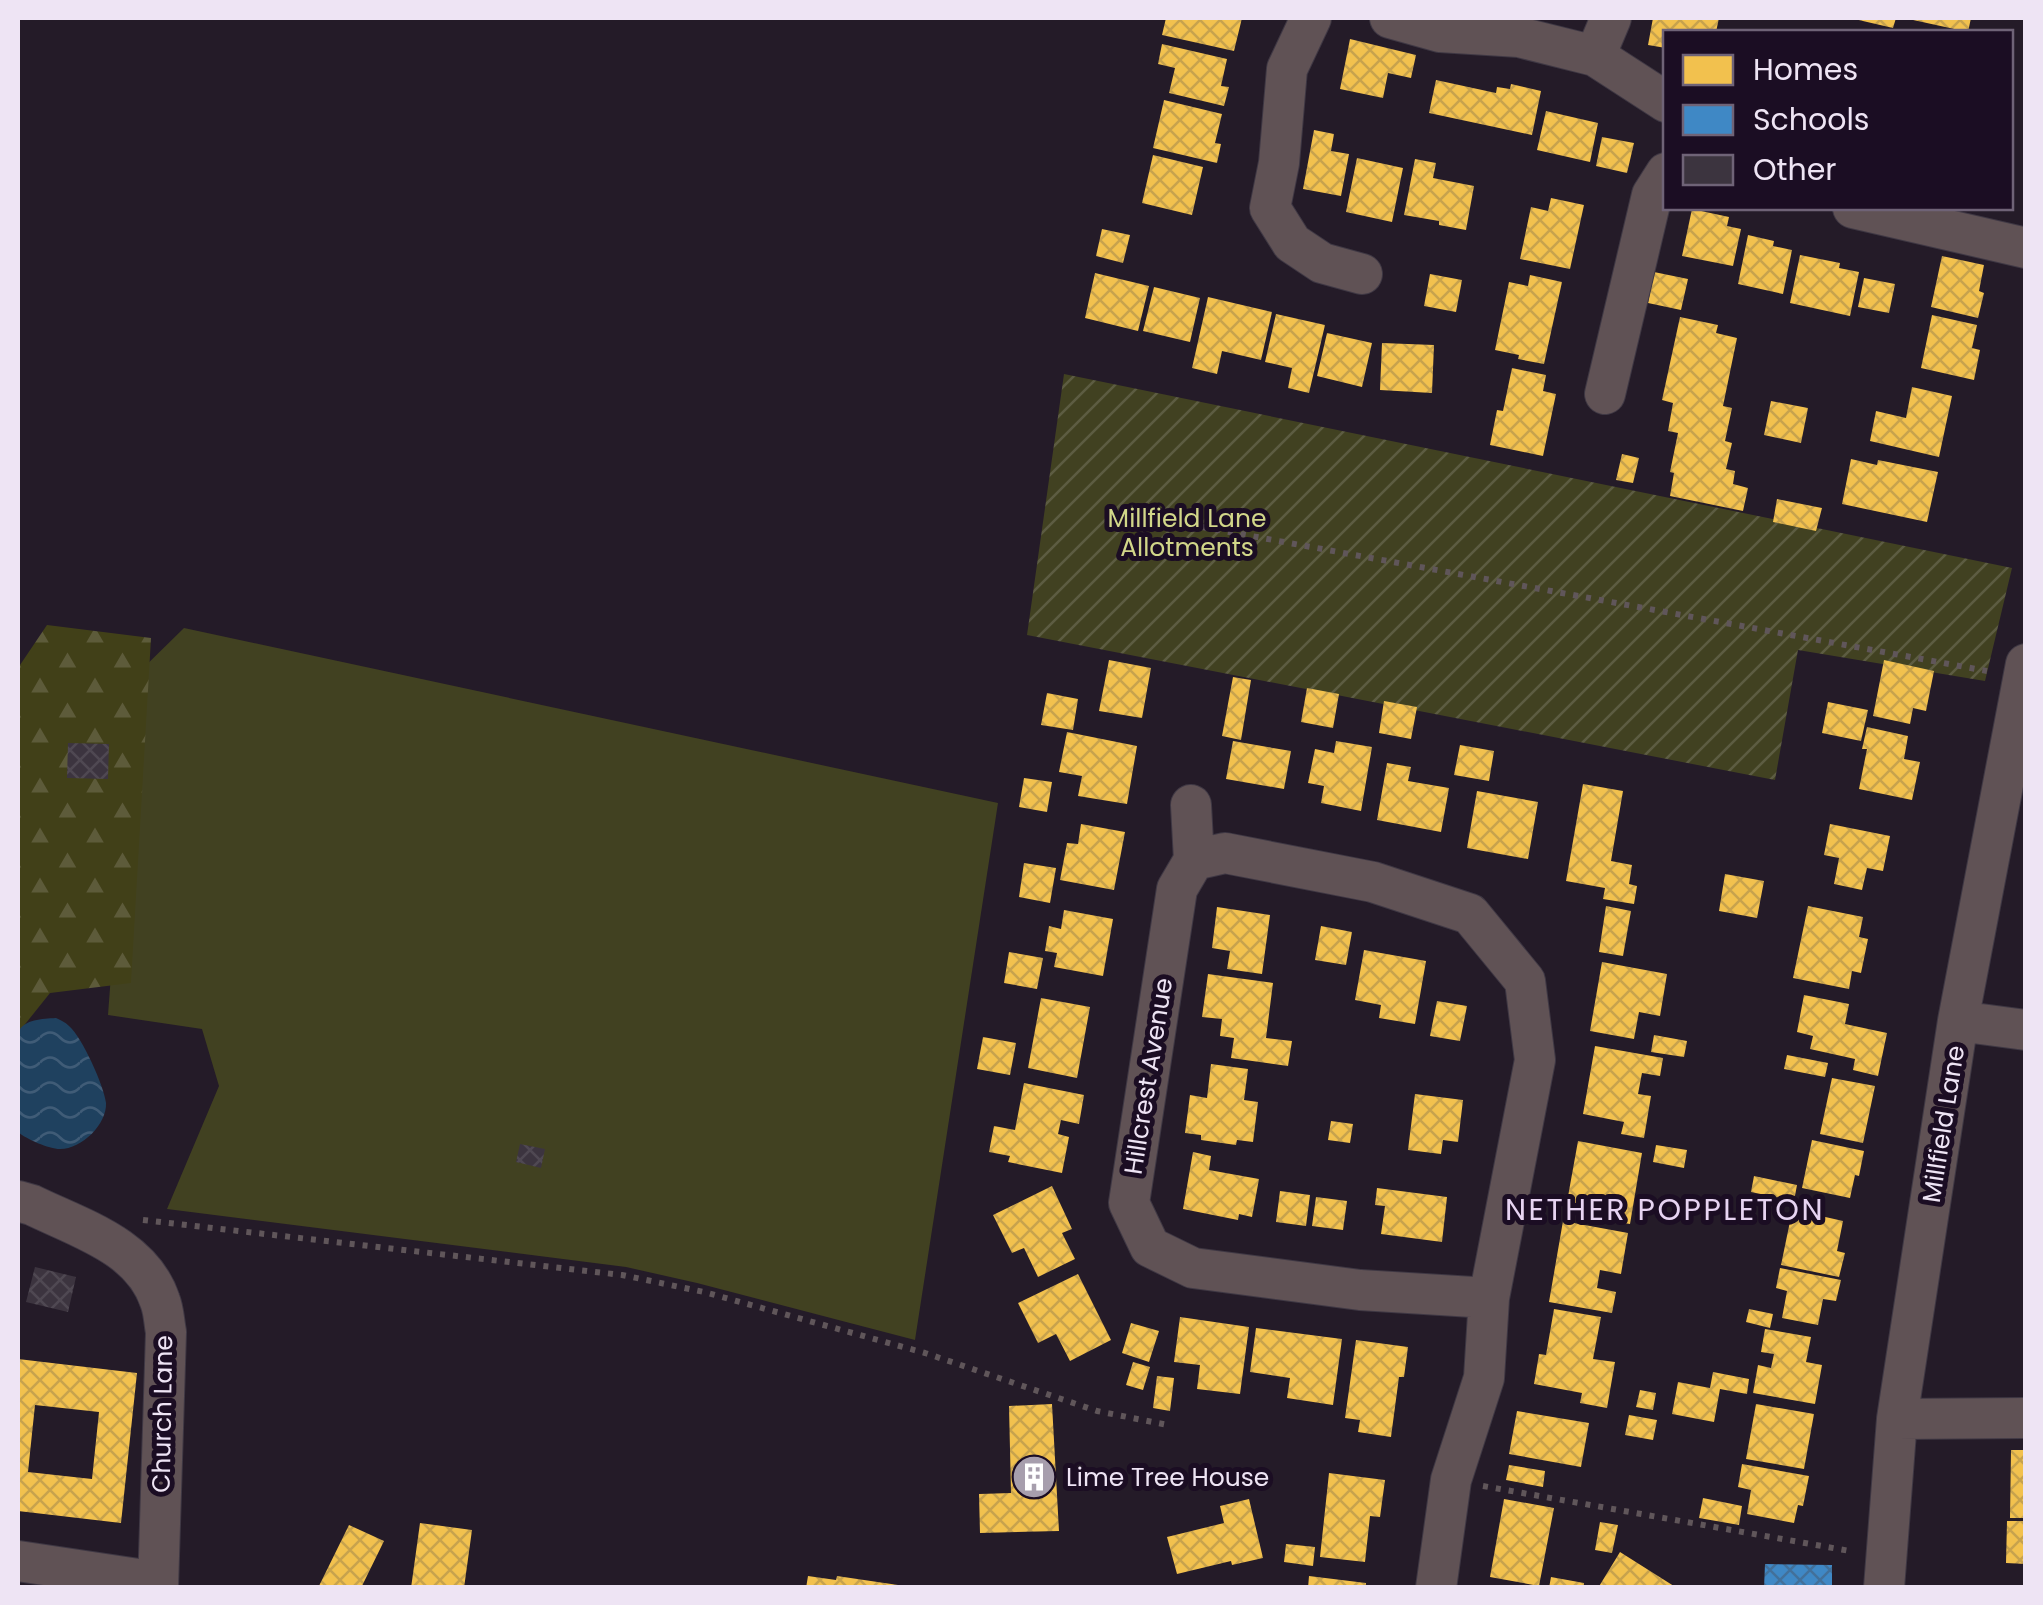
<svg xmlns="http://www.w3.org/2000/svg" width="2043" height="1605" font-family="Poppins,sans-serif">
<defs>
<pattern id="forest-firs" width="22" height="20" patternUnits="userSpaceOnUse" patternTransform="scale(2.5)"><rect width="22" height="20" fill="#414018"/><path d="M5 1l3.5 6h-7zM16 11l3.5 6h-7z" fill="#5d5b3a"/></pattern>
<pattern id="garden-furrows" width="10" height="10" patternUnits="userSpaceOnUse" patternTransform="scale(2.5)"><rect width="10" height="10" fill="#414121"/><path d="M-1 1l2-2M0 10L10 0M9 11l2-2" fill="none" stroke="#5d5c42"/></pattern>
<pattern id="water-waves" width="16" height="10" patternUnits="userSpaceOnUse" patternTransform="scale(2.5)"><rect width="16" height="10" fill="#1f415f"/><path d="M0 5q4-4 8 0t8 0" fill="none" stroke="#405c77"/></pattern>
<pattern id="homes-cross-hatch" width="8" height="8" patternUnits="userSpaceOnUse" patternTransform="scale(2.5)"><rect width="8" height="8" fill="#f2c14e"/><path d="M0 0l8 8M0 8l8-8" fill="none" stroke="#c7a24d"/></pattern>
<pattern id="schools-cross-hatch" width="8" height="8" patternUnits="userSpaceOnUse" patternTransform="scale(2.5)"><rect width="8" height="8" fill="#3f88c5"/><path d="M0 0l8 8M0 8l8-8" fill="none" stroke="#42709a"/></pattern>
<pattern id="building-cross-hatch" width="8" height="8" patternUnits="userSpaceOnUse" patternTransform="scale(2.5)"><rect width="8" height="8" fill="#3c343f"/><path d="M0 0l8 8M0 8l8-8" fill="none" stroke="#4f4852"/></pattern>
</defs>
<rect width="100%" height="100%" fill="#241b28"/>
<path fill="#414121" d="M 184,628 L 998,803 L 915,1340 L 697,1283 L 626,1267 L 167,1209 L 219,1086 L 202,1029 L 108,1015 L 133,678 Z"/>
<path fill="url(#forest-firs)" d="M 47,625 L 151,638 L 131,983 L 50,993 L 18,1033 L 18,668 Z"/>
<path fill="url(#garden-furrows)" d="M 1064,374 L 2012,568 L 1985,681 L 1798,650 L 1775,780 L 1027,635 Z"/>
<path fill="url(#water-waves)" d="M 56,1018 C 60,1020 65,1022 69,1026 C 82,1037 104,1086 106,1103 C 107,1124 82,1149 60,1149 C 49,1149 26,1139 18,1132 L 18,1032 C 25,1019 42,1019 56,1018 Z"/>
<path fill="url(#homes-cross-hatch)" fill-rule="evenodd" d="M 1166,18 L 1242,18 L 1234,51 L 1162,35 Z
M 1653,18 L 1719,18 L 1716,32 L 1666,32 L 1666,48 L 1648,45 Z
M 1850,18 L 1896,18 L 1893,28 Z
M 1904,18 L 1971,18 L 1968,32 Z
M 1350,39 L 1416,55 L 1411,78 L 1388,73 L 1383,98 L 1340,89 Z
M 1162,44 L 1227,59 L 1221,86 L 1229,87 L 1224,106 L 1169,93 L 1175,68 L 1158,64 Z
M 1436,80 L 1496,93 L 1497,87 L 1510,89 L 1511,84 L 1541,91 L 1532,135 L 1429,113 Z
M 1164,100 L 1222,114 L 1215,143 L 1221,144 L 1217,163 L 1153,148 Z
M 1546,111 L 1598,123 L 1590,162 L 1537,150 Z
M 1314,130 L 1334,134 L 1331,151 L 1349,154 L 1341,196 L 1303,189 Z
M 1602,137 L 1634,143 L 1627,173 L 1596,166 Z
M 1153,155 L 1203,167 L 1192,215 L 1142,203 Z
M 1357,158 L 1403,168 L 1392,222 L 1346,212 Z
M 1415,159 L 1436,163 L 1433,178 L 1474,186 L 1466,230 L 1439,225 L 1439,221 L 1404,215 Z
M 1551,198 L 1584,205 L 1570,269 L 1520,259 L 1531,207 L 1548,211 Z
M 1692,209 L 1729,217 L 1727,226 L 1741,229 L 1733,266 L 1682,256 Z
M 1102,229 L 1130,235 L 1123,263 L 1096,256 Z
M 1748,235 L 1774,241 L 1773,246 L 1792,250 L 1783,294 L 1738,284 Z
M 1800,255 L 1840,263 L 1839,268 L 1859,272 L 1850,316 L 1790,303 Z
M 1942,256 L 1984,265 L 1979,291 L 1984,293 L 1978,318 L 1931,307 Z
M 1654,272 L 1688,279 L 1681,310 L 1648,303 Z
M 1095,273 L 1149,286 L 1138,331 L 1085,318 Z
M 1430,274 L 1462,280 L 1456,312 L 1424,306 Z
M 1530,275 L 1562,282 L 1544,364 L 1518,359 L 1519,355 L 1495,350 L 1509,282 L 1528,286 Z
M 1864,278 L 1895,284 L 1889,313 L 1858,307 Z
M 1154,287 L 1200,298 L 1190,342 L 1143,331 Z
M 1208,297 L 1272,312 L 1261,360 L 1222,351 L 1217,374 L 1192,368 Z
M 1276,314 L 1325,325 L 1309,393 L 1288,388 L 1292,368 L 1265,362 Z
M 1932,315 L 1977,325 L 1972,348 L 1980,350 L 1974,380 L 1921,368 Z
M 1680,317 L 1718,325 L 1716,333 L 1737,338 L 1723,406 L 1732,408 L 1725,441 L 1732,443 L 1726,469 L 1735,471 L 1733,484 L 1748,488 L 1743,511 L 1670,496 L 1674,473 L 1670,472 L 1678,433 L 1668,431 L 1673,403 L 1662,400 Z
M 1327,333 L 1372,343 L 1362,387 L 1317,376 Z
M 1382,343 L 1434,345 L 1432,393 L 1380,390 Z
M 1512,368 L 1546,375 L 1543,391 L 1556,394 L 1543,456 L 1490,445 L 1497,410 L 1503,411 Z
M 1912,387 L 1952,396 L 1939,457 L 1870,441 L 1876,411 L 1906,418 Z
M 1771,401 L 1808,408 L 1801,443 L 1764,435 Z
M 1622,454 L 1639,458 L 1633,483 L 1616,480 Z
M 1851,459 L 1877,465 L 1878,460 L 1938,472 L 1927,522 L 1842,504 Z
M 1777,499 L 1822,508 L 1816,531 L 1773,522 Z
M 1109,660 L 1151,668 L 1142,718 L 1099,711 Z
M 1884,660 L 1934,671 L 1926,711 L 1913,708 L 1910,724 L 1873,716 Z
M 1233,677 L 1251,680 L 1241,740 L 1222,736 Z
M 1307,688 L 1339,694 L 1333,728 L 1301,722 Z
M 1047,693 L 1078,699 L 1073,730 L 1041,725 Z
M 1384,701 L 1417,707 L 1411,739 L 1379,733 Z
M 1828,702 L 1868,710 L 1861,741 L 1822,733 Z
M 1867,727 L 1908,736 L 1904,759 L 1920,762 L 1912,800 L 1859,789 L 1867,749 L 1862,749 Z
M 1067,732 L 1137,746 L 1127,804 L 1078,796 L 1082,776 L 1059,772 Z
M 1233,741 L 1291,751 L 1284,789 L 1226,779 Z
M 1336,741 L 1372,747 L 1361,811 L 1321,803 L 1324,786 L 1308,783 L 1315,749 L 1334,753 Z
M 1460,745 L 1494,751 L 1489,781 L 1454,775 Z
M 1387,763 L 1411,767 L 1408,781 L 1449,788 L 1441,832 L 1377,820 Z
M 1024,778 L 1052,782 L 1047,812 L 1019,807 Z
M 1583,784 L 1623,791 L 1611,861 L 1632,865 L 1629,884 L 1637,886 L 1634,904 L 1603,899 L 1605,888 L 1566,881 Z
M 1477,791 L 1538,802 L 1528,859 L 1467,848 Z
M 1081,824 L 1125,832 L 1114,890 L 1060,880 L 1067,843 L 1078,844 Z
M 1830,824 L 1890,836 L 1883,871 L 1867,868 L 1862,890 L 1834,884 L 1839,858 L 1824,855 Z
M 1024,863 L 1056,868 L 1050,903 L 1019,897 Z
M 1725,874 L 1764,881 L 1757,918 L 1719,911 Z
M 1606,906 L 1631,911 L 1623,956 L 1599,952 Z
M 1808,906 L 1863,917 L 1859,937 L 1868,939 L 1861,973 L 1852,971 L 1849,989 L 1793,978 Z
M 1217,907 L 1270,915 L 1262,974 L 1227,969 L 1230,951 L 1212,948 Z
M 1064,910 L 1113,919 L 1103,976 L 1054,967 L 1057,953 L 1045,951 L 1049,926 L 1061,929 Z
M 1321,926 L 1352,932 L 1346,965 L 1315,960 Z
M 1364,950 L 1426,961 L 1415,1024 L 1379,1018 L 1381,1005 L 1355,1000 Z
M 1009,952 L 1043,958 L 1037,989 L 1004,983 Z
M 1602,962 L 1667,974 L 1660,1016 L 1639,1012 L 1634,1039 L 1590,1031 Z
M 1208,974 L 1273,983 L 1266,1038 L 1292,1041 L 1288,1066 L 1231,1058 L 1234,1038 L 1220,1036 L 1222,1019 L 1202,1017 Z
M 1804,995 L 1849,1004 L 1845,1024 L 1887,1033 L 1878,1076 L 1853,1070 L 1855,1059 L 1810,1049 L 1813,1036 L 1797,1032 Z
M 1041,998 L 1090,1007 L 1077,1078 L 1028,1068 Z
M 1437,1001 L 1467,1006 L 1460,1041 L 1430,1036 Z
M 1654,1035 L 1687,1041 L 1684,1057 L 1651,1052 Z
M 983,1037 L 1016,1043 L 1010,1075 L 977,1069 Z
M 1595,1046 L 1663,1058 L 1660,1076 L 1642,1073 L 1638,1094 L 1651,1096 L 1644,1138 L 1621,1134 L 1624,1122 L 1583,1114 Z
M 1787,1055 L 1828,1063 L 1825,1077 L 1784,1069 Z
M 1211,1064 L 1248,1069 L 1244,1100 L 1258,1102 L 1253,1142 L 1237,1140 L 1236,1145 L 1201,1140 L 1201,1135 L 1185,1133 L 1190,1095 L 1207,1098 Z
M 1832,1078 L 1875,1086 L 1863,1143 L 1820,1134 Z
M 1024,1083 L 1084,1095 L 1079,1124 L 1061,1120 L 1058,1134 L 1069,1137 L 1062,1173 L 1008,1162 L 1010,1156 L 989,1152 L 994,1126 L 1015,1130 Z
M 1415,1094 L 1463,1100 L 1458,1142 L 1443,1140 L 1441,1154 L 1408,1150 Z
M 1331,1121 L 1353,1124 L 1350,1143 L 1328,1140 Z
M 1812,1140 L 1864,1151 L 1859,1176 L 1855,1175 L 1850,1198 L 1802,1188 Z
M 1578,1141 L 1642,1153 L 1630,1224 L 1565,1213 Z
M 1656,1145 L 1687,1150 L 1684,1168 L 1653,1162 Z
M 1193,1152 L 1211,1156 L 1209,1170 L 1259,1179 L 1252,1217 L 1239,1214 L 1238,1220 L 1183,1209 Z
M 1754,1176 L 1797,1185 L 1794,1201 L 1751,1192 Z
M 1052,1186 L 1072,1229 L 1062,1233 L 1075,1259 L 1038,1277 L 1024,1248 L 1012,1253 L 993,1215 Z
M 1377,1188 L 1447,1197 L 1442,1242 L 1381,1234 L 1385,1206 L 1375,1205 Z
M 1280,1191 L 1310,1195 L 1306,1226 L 1276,1222 Z
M 1316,1197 L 1347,1201 L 1343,1230 L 1312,1226 Z
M 1794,1202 L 1822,1208 L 1821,1216 L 1843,1221 L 1837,1251 L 1845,1253 L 1839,1277 L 1781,1265 Z
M 1563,1221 L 1628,1233 L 1621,1274 L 1600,1270 L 1597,1288 L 1616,1292 L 1612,1313 L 1549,1302 Z
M 1780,1268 L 1841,1280 L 1836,1301 L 1823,1299 L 1818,1325 L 1782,1318 L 1787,1291 L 1776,1288 Z
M 1078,1274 L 1111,1340 L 1070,1361 L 1056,1334 L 1038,1343 L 1018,1303 Z
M 1554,1309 L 1601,1317 L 1593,1359 L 1615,1362 L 1607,1408 L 1580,1403 L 1582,1393 L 1534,1384 L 1539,1354 L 1546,1355 Z
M 1749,1309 L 1773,1314 L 1770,1328 L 1746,1322 Z
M 1180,1317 L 1249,1327 L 1240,1394 L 1197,1389 L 1200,1365 L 1174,1362 Z
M 1131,1323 L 1159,1331 L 1149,1362 L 1122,1353 Z
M 1256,1328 L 1342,1339 L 1333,1405 L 1287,1398 L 1290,1378 L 1250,1372 Z
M 1765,1329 L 1811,1337 L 1806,1362 L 1822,1365 L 1815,1404 L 1753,1393 L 1758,1365 L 1771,1368 L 1774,1354 L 1761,1352 Z
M 1356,1340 L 1408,1347 L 1404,1377 L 1399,1377 L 1391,1437 L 1358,1432 L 1360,1420 L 1345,1418 Z
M 18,1359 L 137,1373 L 121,1523 L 18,1511 ZM 35,1405 L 99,1412 L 92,1479 L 28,1472 Z
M 1133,1362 L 1150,1367 L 1143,1390 L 1126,1385 Z
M 1713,1372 L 1749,1379 L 1747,1394 L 1720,1389 L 1714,1422 L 1672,1414 L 1678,1382 L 1710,1388 Z
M 1157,1376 L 1174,1378 L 1170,1411 L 1153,1408 Z
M 1640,1390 L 1656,1393 L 1653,1410 L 1636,1407 Z
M 1052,1404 L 1059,1531 L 980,1533 L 979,1494 L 1011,1493 L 1009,1406 Z
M 1756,1404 L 1814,1414 L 1804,1469 L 1746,1459 Z
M 1517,1411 L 1589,1423 L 1581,1467 L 1509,1454 Z
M 1629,1415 L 1657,1420 L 1653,1440 L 1625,1435 Z
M 2011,1450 L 2026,1450 L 2026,1518 L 2010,1518 Z
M 1742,1464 L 1809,1476 L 1803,1506 L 1798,1505 L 1794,1523 L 1747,1514 L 1751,1490 L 1738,1487 Z
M 1509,1465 L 1545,1471 L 1543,1487 L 1506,1480 Z
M 1329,1473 L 1385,1480 L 1380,1517 L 1370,1516 L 1365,1562 L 1320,1557 Z
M 1703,1498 L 1742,1506 L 1739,1525 L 1699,1518 Z
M 1249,1499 L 1263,1558 L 1232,1565 L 1231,1561 L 1177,1574 L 1167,1537 L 1224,1523 L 1220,1506 Z
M 1504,1499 L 1554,1508 L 1539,1586 L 1490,1577 Z
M 2007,1521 L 2026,1521 L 2026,1564 L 2006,1563 Z
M 1600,1522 L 1618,1525 L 1612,1553 L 1595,1550 Z
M 420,1523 L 472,1530 L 464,1588 L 411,1588 Z
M 349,1525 L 384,1541 L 361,1588 L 318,1588 Z
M 1286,1544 L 1315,1547 L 1313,1566 L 1284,1562 Z
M 1620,1552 L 1677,1588 L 1598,1588 Z
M 808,1576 L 836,1580 L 837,1576 L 898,1585 L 898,1588 L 806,1588 Z
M 1309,1576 L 1366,1583 L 1366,1588 L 1308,1588 Z
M 1551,1577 L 1584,1583 L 1584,1588 L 1549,1588 Z"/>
<path fill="url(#schools-cross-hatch)" d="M 1765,1564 L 1832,1565 L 1832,1588 L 1764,1588 Z"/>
<path fill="url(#building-cross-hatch)" d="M 68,743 L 109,744 L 108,779 L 67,778 Z
M 520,1144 L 545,1149 L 541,1168 L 516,1162 Z
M 35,1267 L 76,1277 L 68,1312 L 26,1302 Z"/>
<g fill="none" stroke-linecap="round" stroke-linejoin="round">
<g stroke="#3f3844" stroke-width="42">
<path id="minor" d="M 1311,18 L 1287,69 L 1279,163 L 1270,208 L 1292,243 L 1322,263 L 1362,274
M 1390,18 L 1440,32 L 1519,37 L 1595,56 L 1666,102
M 1595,56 L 1611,18
M 1853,208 L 2026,248
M 1605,394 L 1652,195 L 1666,173
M 1191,805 L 1194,860
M 1958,1021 L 2026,1030
M 18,1201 L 32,1205 C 79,1228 142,1246 160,1301 C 164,1311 164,1322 166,1332 L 158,1588
M 1897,1419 L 2026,1418
M 18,1561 L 158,1582
M 1436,1588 L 1451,1480 L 1484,1378 L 1489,1298 L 1535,1060 L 1525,981 L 1470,914 L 1373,882 L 1225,853 L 1194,860 L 1177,889 L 1129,1203 L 1150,1247 L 1193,1268 L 1360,1290 L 1489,1298
M 1884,1588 L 1897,1419 L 1958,1021 L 2026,664"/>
</g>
<path stroke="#60565a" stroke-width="6" stroke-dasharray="5 8" stroke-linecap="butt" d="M 1164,520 L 1987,671
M 143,1220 L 622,1275 L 704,1292 L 925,1353 L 1097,1411 L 1168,1425
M 1483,1486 L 1850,1551"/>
<use href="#minor" stroke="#605255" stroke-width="40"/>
</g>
<defs>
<g id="building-disc" transform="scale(2.25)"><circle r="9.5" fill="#a79ead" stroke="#1b0d23"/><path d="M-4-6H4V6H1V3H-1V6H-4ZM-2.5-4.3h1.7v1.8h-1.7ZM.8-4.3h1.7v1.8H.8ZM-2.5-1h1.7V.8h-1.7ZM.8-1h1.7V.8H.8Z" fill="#fff"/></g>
</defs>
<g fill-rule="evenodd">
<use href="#building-disc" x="1034" y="1477"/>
</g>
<g text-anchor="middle" stroke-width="10" stroke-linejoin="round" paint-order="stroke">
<g font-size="25" fill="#d2d789" stroke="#1b0d23">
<text x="1187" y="527">Millfield Lane<tspan x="1187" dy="29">Allotments</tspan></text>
</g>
<g font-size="25" fill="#eee4f4" stroke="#1b0d23">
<text transform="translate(1148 1076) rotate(-81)" y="9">Hillcrest Avenue</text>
<text transform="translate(1943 1124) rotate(-81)" y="9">Millfield Lane</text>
<text transform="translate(162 1414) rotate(-89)" y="9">Church Lane</text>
</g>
<g font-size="25" fill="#eee4f4" stroke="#1b0d23" text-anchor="start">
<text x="1066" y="1486">Lime Tree House</text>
</g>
<g font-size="30" letter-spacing="2.5" fill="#e7d4f2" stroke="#1b0d23">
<text x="1665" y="1220">NETHER POPPLETON</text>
</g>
</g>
<rect width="2043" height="1605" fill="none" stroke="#eee4f4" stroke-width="40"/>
<rect x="1663" y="30" width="350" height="180" fill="#1b0d23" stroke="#6f6377" stroke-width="2.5"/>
<rect x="1683" y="55" width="50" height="30" fill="#f2c14e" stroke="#6f6377" stroke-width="2.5"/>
<text x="1753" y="80" font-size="30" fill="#eee4f4">Homes</text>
<rect x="1683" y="105" width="50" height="30" fill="#3f88c5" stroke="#6f6377" stroke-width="2.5"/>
<text x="1753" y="130" font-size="30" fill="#eee4f4">Schools</text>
<rect x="1683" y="155" width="50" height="30" fill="#3c343f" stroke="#6f6377" stroke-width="2.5"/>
<text x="1753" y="180" font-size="30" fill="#eee4f4">Other</text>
</svg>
